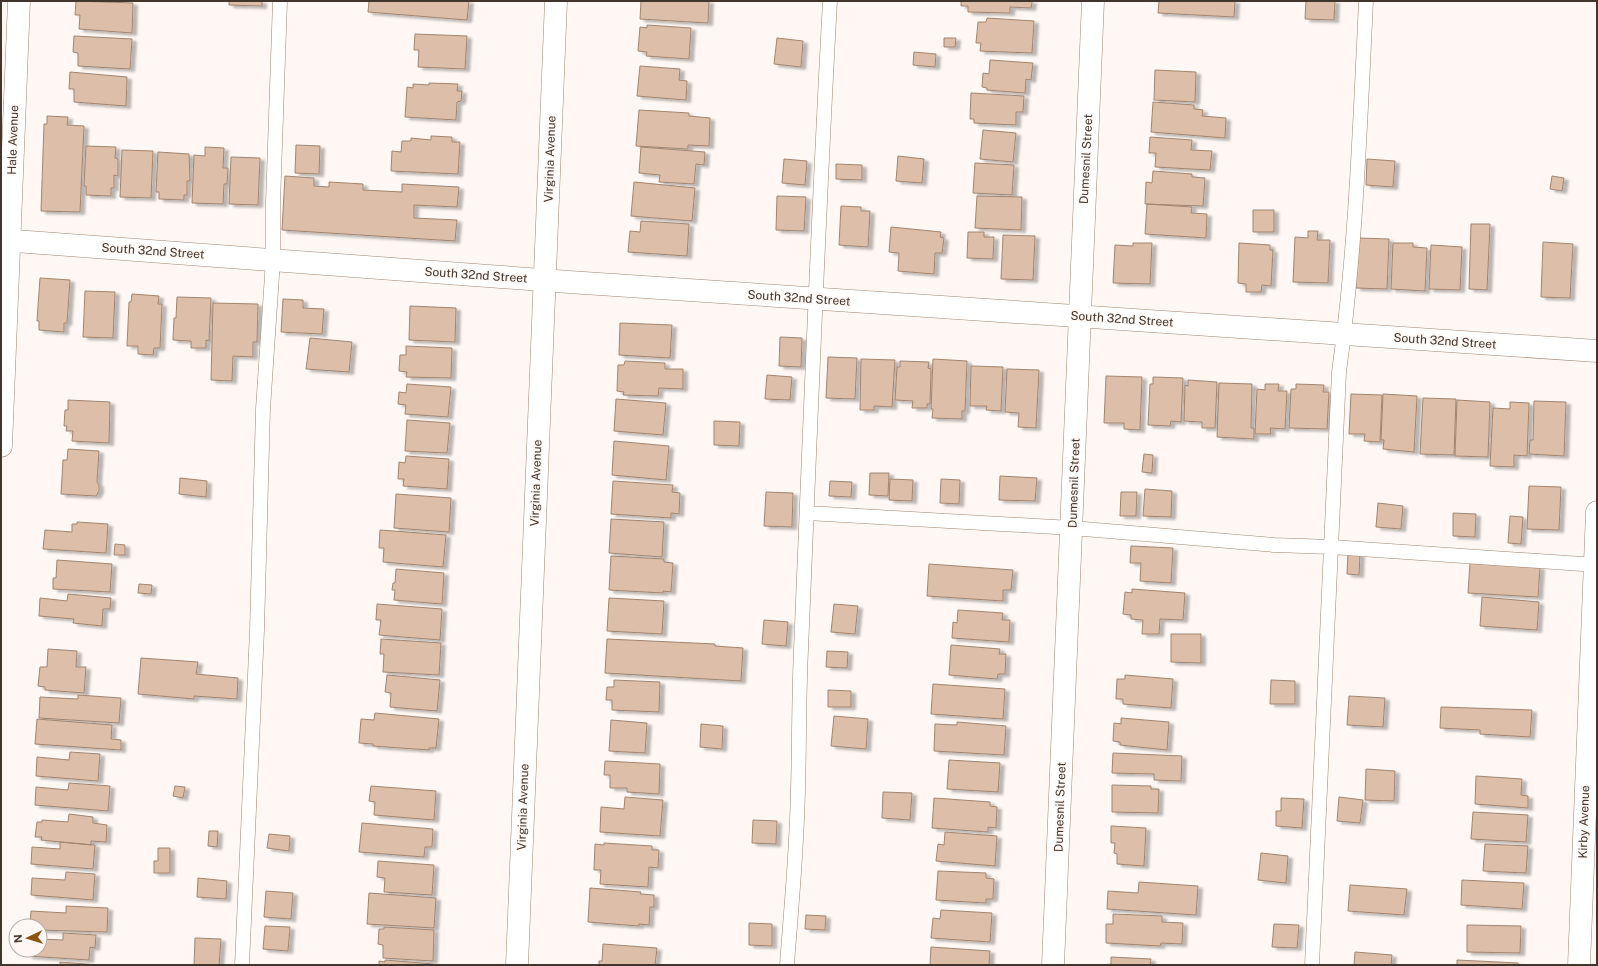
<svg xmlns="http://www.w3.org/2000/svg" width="1598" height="966" font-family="'Public Sans',sans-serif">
<defs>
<filter id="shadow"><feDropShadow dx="4.5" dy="2.5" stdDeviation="1" flood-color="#0004"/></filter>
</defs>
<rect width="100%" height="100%" fill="#fef7f3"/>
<path fill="#ddbea8" stroke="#a18570" filter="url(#shadow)" d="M 76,1 L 133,3 L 132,33 L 79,29 L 80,15 L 75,15 Z
M 229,1 L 262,1 L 262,6 L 229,5 Z
M 369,1 L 469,1 L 467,20 L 368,12 Z
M 641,1 L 709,1 L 708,23 L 640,19 Z
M 961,1 L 1032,1 L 1032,3 L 1031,8 L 1010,7 L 1010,13 L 968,12 L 968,6 L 961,6 Z
M 1159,1 L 1235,1 L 1234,17 L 1158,13 Z
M 1306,1 L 1335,1 L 1334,20 L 1305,19 Z
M 987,18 L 1034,21 L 1032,53 L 980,51 L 981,43 L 976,43 L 978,22 L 986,22 Z
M 647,25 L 691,28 L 689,59 L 646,56 L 647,52 L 638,51 L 640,27 L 647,28 Z
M 415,34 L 467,36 L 465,69 L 418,67 L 419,50 L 414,50 Z
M 74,36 L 132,39 L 130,69 L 78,66 L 78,53 L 73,52 Z
M 777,38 L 803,41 L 801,67 L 774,64 Z
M 944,38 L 956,38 L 955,47 L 944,47 Z
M 914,52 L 936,54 L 935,67 L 913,65 Z
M 990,60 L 1033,63 L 1031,80 L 1026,79 L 1025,93 L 987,90 L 987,88 L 982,87 L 983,73 L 989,74 Z
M 640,66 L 680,69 L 679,80 L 687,81 L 686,100 L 637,96 Z
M 1155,70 L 1196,72 L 1195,102 L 1154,100 Z
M 70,72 L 127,77 L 126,106 L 74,102 L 74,89 L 69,89 Z
M 429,83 L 458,84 L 457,91 L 462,91 L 461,101 L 457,102 L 456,120 L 405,117 L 407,87 L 413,88 L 413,84 L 429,85 Z
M 971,93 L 1024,96 L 1023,112 L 1016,112 L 1016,125 L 974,123 L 974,119 L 970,119 Z
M 1153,102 L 1194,105 L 1194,109 L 1203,110 L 1202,116 L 1226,118 L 1225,138 L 1151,132 Z
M 639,110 L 689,113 L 689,116 L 710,118 L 709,146 L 688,145 L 688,149 L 636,146 Z
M 47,116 L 68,117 L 67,125 L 84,126 L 80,212 L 41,211 L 44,124 L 47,124 Z
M 983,130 L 1016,133 L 1013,162 L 980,159 Z
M 431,136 L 452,137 L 452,142 L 460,142 L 458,174 L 391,171 L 392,151 L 401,152 L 402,141 L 411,141 L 411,138 L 431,140 Z
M 1150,137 L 1192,140 L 1191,150 L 1212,151 L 1210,170 L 1155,167 L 1156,153 L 1149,153 Z
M 296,145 L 320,146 L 319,174 L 295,173 Z
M 86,146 L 116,147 L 115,158 L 118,159 L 118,176 L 114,175 L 114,188 L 111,188 L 111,196 L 86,195 L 86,186 L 84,186 Z
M 205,147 L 224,148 L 223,168 L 228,168 L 227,184 L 224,184 L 223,204 L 192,203 L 194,155 L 205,156 Z
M 641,147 L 705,152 L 704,165 L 696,164 L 694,184 L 659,182 L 660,175 L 639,173 Z
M 122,150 L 153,151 L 151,198 L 120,197 Z
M 158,152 L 189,154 L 190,181 L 187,181 L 187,195 L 184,195 L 184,200 L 159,199 L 159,192 L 156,192 Z
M 898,156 L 924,159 L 922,183 L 896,181 Z
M 231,157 L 260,158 L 258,205 L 229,204 Z
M 784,159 L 807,161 L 805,185 L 782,183 Z
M 1367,159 L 1395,161 L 1393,187 L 1366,185 Z
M 975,163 L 1014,165 L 1012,195 L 973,193 Z
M 836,164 L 862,165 L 862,180 L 836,179 Z
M 1153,171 L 1192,174 L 1192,177 L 1205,178 L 1203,206 L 1145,204 L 1146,182 L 1152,183 Z
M 285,176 L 314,178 L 314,186 L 329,187 L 329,182 L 363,184 L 363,190 L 402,192 L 402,184 L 459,187 L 457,207 L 414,205 L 414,218 L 457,220 L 455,241 L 282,230 Z
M 1552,176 L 1564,178 L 1562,191 L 1550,189 Z
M 634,182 L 695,188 L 692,221 L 631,216 Z
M 777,196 L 806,197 L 804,231 L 776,230 Z
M 977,196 L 1022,197 L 1021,230 L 975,228 Z
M 1147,204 L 1192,207 L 1191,213 L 1207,214 L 1206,238 L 1145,234 Z
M 841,206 L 861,207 L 861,211 L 870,211 L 868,247 L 839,245 Z
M 1253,210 L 1274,210 L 1274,232 L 1253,232 Z
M 641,221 L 689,224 L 687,256 L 628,252 L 630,231 L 640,232 Z
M 1471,224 L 1490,224 L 1487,290 L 1469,289 Z
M 891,227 L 941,232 L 940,237 L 944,238 L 942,253 L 935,253 L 934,274 L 898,271 L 899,253 L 889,252 Z
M 1308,231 L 1318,231 L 1317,240 L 1330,240 L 1328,283 L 1293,282 L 1295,237 L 1308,238 Z
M 968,232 L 984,232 L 984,237 L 994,237 L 993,259 L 967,258 Z
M 1003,235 L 1035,236 L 1033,280 L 1001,279 Z
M 1358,238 L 1389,239 L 1387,289 L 1356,288 Z
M 1543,242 L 1573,244 L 1570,298 L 1541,297 Z
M 1133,243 L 1152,243 L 1150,284 L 1113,283 L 1115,245 L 1133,246 Z
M 1239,243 L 1270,245 L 1270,250 L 1273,250 L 1271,286 L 1262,285 L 1261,292 L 1246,292 L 1246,284 L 1238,283 Z
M 1393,243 L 1413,243 L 1413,247 L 1427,248 L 1425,291 L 1391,289 Z
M 1431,245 L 1462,247 L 1460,290 L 1429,289 Z
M 40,278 L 70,280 L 67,323 L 64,323 L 64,332 L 39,330 L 39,321 L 37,321 Z
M 85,291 L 115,292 L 113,338 L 83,337 Z
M 132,294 L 159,296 L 158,304 L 162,304 L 160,348 L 154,348 L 153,355 L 138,354 L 138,346 L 127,346 L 129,302 L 131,302 Z
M 177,297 L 211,298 L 209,341 L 206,340 L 206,348 L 191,348 L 191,341 L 173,340 L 174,318 L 176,318 Z
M 283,299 L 303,300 L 303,308 L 324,309 L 322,334 L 281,332 Z
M 213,303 L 258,304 L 257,342 L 253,342 L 253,357 L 233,356 L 232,381 L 211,380 Z
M 410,306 L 456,308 L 455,342 L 409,340 Z
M 620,323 L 672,325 L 670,358 L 619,355 Z
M 780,337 L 802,338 L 801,367 L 779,366 Z
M 310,338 L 352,342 L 349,372 L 306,369 Z
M 406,346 L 452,348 L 451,378 L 406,377 L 407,372 L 399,371 L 400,355 L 406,355 Z
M 828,357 L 857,358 L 855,399 L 826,398 Z
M 861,359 L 895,360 L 892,407 L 874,406 L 874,410 L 860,410 Z
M 933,359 L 967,361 L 965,411 L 962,411 L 962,419 L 932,418 L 933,409 L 931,409 Z
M 625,361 L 665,363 L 665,369 L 683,369 L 683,389 L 659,388 L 658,396 L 623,395 L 624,392 L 617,391 L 618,365 L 624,365 Z
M 900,361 L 929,362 L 928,368 L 931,369 L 930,404 L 927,404 L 927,408 L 912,408 L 913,401 L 895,400 L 897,367 L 900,367 Z
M 971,366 L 1003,367 L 1001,411 L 986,410 L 987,406 L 970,406 Z
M 1007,369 L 1039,370 L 1036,428 L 1018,427 L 1019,413 L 1005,412 Z
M 767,375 L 792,377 L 790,400 L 765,399 Z
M 1106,376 L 1142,377 L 1140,430 L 1124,429 L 1124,423 L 1104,423 Z
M 1153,377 L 1183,378 L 1181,422 L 1171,421 L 1170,426 L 1148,425 L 1150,384 L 1153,384 Z
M 1188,380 L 1217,382 L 1215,428 L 1202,428 L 1202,422 L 1184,421 L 1185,385 L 1188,386 Z
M 1219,383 L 1252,384 L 1251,428 L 1254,428 L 1254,439 L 1217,437 Z
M 407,384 L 451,387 L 448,417 L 405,414 L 406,405 L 398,404 L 399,392 L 406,393 Z
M 1265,384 L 1279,384 L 1278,391 L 1287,391 L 1285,429 L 1270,428 L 1271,434 L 1255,434 L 1257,389 L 1265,390 Z
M 1296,384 L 1324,385 L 1323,392 L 1329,392 L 1327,429 L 1289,428 L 1291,389 L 1296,389 Z
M 1351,394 L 1382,395 L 1380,442 L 1364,441 L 1365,434 L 1349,434 Z
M 1383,394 L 1417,396 L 1414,452 L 1383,449 L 1384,440 L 1381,440 Z
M 1423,398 L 1456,399 L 1454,455 L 1420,454 Z
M 616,399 L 666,403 L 663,435 L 614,431 Z
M 68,400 L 110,402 L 109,443 L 72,441 L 73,431 L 66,431 L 67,426 L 64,426 L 65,410 L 68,410 Z
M 1457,400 L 1490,402 L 1488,457 L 1455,456 Z
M 1534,401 L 1566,402 L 1564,456 L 1529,454 L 1530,440 L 1533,440 Z
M 1510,402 L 1529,403 L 1527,456 L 1514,455 L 1514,467 L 1490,466 L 1493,408 L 1510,409 Z
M 407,420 L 450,423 L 447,453 L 405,451 Z
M 714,421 L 740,422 L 739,446 L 714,445 Z
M 614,441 L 669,446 L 666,480 L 612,475 Z
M 68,449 L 99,451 L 97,482 L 99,485 L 99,491 L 96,496 L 61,494 L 63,460 L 67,460 Z
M 1144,454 L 1153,455 L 1152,473 L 1142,472 Z
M 406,456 L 449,459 L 447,489 L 403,486 L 404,479 L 398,479 L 399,462 L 405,463 Z
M 870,473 L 889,473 L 888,496 L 869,495 Z
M 1000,476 L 1037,478 L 1035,501 L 999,500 Z
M 180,478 L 207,481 L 206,497 L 179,494 Z
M 890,479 L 913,480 L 912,501 L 889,500 Z
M 941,479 L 960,480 L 959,504 L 940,503 Z
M 613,481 L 673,485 L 672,492 L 680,493 L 679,514 L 671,513 L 671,518 L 611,514 Z
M 830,481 L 852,482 L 851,497 L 829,496 Z
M 1529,486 L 1561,487 L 1559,530 L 1527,529 Z
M 1145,489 L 1172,491 L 1171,517 L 1143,516 Z
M 766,492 L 793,493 L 792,527 L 764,526 Z
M 1121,492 L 1137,492 L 1136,516 L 1120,516 Z
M 396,494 L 451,498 L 449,532 L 394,528 Z
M 1378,503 L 1403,506 L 1401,529 L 1376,527 Z
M 1453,513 L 1476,514 L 1475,537 L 1453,536 Z
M 1510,516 L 1523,517 L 1521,544 L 1508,543 Z
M 611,519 L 664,522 L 662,557 L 609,553 Z
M 77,522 L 108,524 L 106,553 L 43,549 L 45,530 L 72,532 L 72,524 L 77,524 Z
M 380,530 L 446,535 L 443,567 L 383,562 L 384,548 L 379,548 Z
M 115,544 L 125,545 L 125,555 L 114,555 Z
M 1131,546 L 1173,548 L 1171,583 L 1140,581 L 1141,563 L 1130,563 Z
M 1348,553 L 1360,554 L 1359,575 L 1347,574 Z
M 611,556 L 664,559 L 664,562 L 673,563 L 671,592 L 663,591 L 663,593 L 609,590 Z
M 57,560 L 112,564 L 110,592 L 53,589 L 53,578 L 56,578 Z
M 1470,563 L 1540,567 L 1538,597 L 1468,593 Z
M 929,564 L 1013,570 L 1011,590 L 1003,590 L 1003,601 L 927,596 Z
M 396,569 L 444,573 L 442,604 L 394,600 L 395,590 L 392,590 L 393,583 L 395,583 Z
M 139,584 L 152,585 L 151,594 L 138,593 Z
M 1132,589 L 1185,593 L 1183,620 L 1160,619 L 1159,634 L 1142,634 L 1143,620 L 1131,619 L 1131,615 L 1123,614 L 1125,592 L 1132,593 Z
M 68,594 L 111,598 L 110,609 L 103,609 L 102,626 L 73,623 L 74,619 L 39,616 L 40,598 L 67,601 Z
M 1482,597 L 1539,602 L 1537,630 L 1480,626 Z
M 609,598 L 664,601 L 662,634 L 607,631 Z
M 377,604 L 442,609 L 440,640 L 379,635 L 381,620 L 376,620 Z
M 834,604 L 858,606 L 855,634 L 831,632 Z
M 958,610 L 1003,613 L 1002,620 L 1010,620 L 1009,642 L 952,638 L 953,622 L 957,623 Z
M 764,620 L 788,622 L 786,646 L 762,644 Z
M 1171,634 L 1201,634 L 1201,663 L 1171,662 Z
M 381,639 L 441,643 L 439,675 L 383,672 L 384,654 L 380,654 Z
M 607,639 L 715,644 L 715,646 L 743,648 L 741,681 L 605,673 Z
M 951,645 L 1000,649 L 999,654 L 1006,654 L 1005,674 L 998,674 L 997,679 L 949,675 Z
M 48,649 L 77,651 L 76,667 L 86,667 L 84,693 L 45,690 L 45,687 L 38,686 L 40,667 L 47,667 Z
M 827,651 L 848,652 L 847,668 L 826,667 Z
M 141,658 L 198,662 L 196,674 L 238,678 L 237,699 L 194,696 L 194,699 L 138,694 Z
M 387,675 L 440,680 L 437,711 L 390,707 L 391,693 L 385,692 Z
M 1125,675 L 1173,679 L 1171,708 L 1123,704 L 1123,699 L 1116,699 L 1117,679 L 1125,679 Z
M 614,680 L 660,682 L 659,712 L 612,710 L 612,700 L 606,700 L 607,687 L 614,687 Z
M 1271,680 L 1295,681 L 1295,704 L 1270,704 Z
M 933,684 L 1005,689 L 1003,719 L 931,714 Z
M 828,690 L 851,691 L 851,707 L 828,707 Z
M 78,695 L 121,698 L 119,723 L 39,718 L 40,697 L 78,699 Z
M 1349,696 L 1385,698 L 1383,727 L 1347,725 Z
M 1441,707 L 1532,710 L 1530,737 L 1480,734 L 1480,730 L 1440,728 Z
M 375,713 L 439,719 L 436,748 L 429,748 L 429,750 L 373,746 L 373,744 L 359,743 L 361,719 L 374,720 Z
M 834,716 L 868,719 L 866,749 L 831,746 Z
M 1121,718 L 1169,722 L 1167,750 L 1120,745 L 1120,742 L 1113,741 L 1114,723 L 1121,724 Z
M 37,719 L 112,725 L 111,739 L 121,740 L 121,750 L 35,744 Z
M 611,720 L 647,723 L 645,753 L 609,751 Z
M 957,722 L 1006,726 L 1004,755 L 934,751 L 935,724 L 957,725 Z
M 701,724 L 723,726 L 722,749 L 700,747 Z
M 70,752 L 100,754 L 98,781 L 36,776 L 37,757 L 69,760 Z
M 1113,753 L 1182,756 L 1181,781 L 1154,780 L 1154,774 L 1112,773 Z
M 949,760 L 1000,763 L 998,792 L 947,789 Z
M 605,761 L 660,764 L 659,794 L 627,792 L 627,788 L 610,788 L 610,775 L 604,775 Z
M 1366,769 L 1395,771 L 1394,801 L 1365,800 Z
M 1476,776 L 1522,779 L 1521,795 L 1528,796 L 1528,808 L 1475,804 Z
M 69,783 L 110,786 L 108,811 L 35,805 L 36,787 L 68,790 Z
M 1112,785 L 1151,786 L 1151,789 L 1159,789 L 1158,813 L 1112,812 Z
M 175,786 L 185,787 L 183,798 L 173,796 Z
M 371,786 L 436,791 L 434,820 L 374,815 L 375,802 L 369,801 Z
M 883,792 L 912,793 L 910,820 L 882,818 Z
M 625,797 L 663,800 L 660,836 L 600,832 L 601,807 L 624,809 Z
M 1339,797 L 1363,800 L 1360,823 L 1337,821 Z
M 934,798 L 990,802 L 990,806 L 997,807 L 996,828 L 988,827 L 988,832 L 932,828 Z
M 1281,798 L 1304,799 L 1302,828 L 1276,826 L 1276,811 L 1281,811 Z
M 1473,812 L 1528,815 L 1526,842 L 1471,839 Z
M 69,814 L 93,817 L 93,823 L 107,825 L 106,842 L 91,841 L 91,845 L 41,840 L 42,837 L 35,837 L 37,822 L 42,822 L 42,820 L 68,822 Z
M 753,820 L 777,821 L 776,844 L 752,843 Z
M 362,823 L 433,829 L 432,847 L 425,847 L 424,857 L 359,852 Z
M 1111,826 L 1146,828 L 1144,866 L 1117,864 L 1117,854 L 1114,853 L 1115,843 L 1111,843 Z
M 209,831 L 218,831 L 217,847 L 208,846 Z
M 945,832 L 997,836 L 995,866 L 936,861 L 938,844 L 944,845 Z
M 269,834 L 290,836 L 289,851 L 267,848 Z
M 60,842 L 95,845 L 93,869 L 31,864 L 32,847 L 60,849 Z
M 604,843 L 652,846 L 652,850 L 659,850 L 658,868 L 649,867 L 648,887 L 600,884 L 601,870 L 594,870 L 595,844 L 604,845 Z
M 1485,844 L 1528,846 L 1526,873 L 1483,871 Z
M 158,848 L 170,848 L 170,873 L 154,873 L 154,861 L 158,861 Z
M 1261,853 L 1288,856 L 1286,883 L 1258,880 Z
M 378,861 L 434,865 L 432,895 L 384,892 L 385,878 L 377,877 Z
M 938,871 L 986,873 L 986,878 L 994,879 L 993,899 L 986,899 L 986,903 L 936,900 Z
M 66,872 L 95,874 L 93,900 L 31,895 L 32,878 L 65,880 Z
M 198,878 L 227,881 L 226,899 L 197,897 Z
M 1462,880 L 1524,883 L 1522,909 L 1461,905 Z
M 1139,882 L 1198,886 L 1196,915 L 1107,909 L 1108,891 L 1138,893 Z
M 1350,885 L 1407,889 L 1404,915 L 1348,911 Z
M 590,888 L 641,892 L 640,894 L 654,895 L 654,907 L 650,907 L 649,925 L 639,924 L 639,926 L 588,922 Z
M 266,891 L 293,893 L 291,919 L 264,917 Z
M 369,893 L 436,898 L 434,928 L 367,924 Z
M 66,906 L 108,908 L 107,932 L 40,930 L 40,926 L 30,926 L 31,911 L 66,913 Z
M 941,910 L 992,913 L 990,942 L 931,938 L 933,918 L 940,919 Z
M 1113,914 L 1162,916 L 1162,922 L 1183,923 L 1182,944 L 1161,943 L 1160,946 L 1106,943 L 1106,924 L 1113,924 Z
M 806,915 L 826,916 L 825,930 L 805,929 Z
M 749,923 L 772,924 L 772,946 L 749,945 Z
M 1274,924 L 1299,925 L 1297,948 L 1272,947 Z
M 1467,925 L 1521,926 L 1520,953 L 1467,952 Z
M 265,926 L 290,927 L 288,951 L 263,949 Z
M 384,927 L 434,930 L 433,961 L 383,958 L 383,945 L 378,944 L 379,929 L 384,929 Z
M 63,933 L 96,935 L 95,948 L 90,947 L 89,960 L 28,956 L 28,950 L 40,950 L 40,939 L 63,940 Z
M 195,938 L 221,939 L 219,965 L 194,965 Z
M 603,944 L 657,948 L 655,965 L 599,965 L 599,961 L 602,961 Z
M 931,947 L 990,951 L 989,965 L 930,965 Z
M 1355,952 L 1392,955 L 1391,965 L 1354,965 Z
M 1111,957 L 1151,959 L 1150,965 L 1102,965 L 1111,964 Z
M 385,960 L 433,964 L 433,965 L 379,965 L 379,961 L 385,962 Z
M 1457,960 L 1518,963 L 1518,965 L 1457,965 Z
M 60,962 L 98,965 L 60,965 Z"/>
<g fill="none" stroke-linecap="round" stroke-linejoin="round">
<g stroke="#a18570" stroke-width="15">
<path id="lane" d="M 807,513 L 1072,528 L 1274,545 L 1331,547 L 1597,565
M 242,965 L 257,630 L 263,409 L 273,260 L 273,203 L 280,1
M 787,965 C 790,923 794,881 796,839 C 800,776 798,713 801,650 C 810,434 818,217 830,1
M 1312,965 L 1339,372 C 1356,249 1360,125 1366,1"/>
</g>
<g stroke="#a18570" stroke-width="23">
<path id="street" d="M 1,240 L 569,282 L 1597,351
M 1,446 L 19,1
M 1579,965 L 1597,512"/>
</g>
<g stroke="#a18570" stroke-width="23">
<path id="secondary" d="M 517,965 L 556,1
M 1053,965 L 1093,1"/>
</g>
<use href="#lane" stroke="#fff" stroke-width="14"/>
<use href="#street" stroke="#fff" stroke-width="22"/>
<use href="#secondary" stroke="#fff" stroke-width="22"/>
</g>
<g text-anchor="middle" stroke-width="3" stroke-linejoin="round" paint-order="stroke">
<g font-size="12" fill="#42352c" stroke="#fef7f3">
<text transform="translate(13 140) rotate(-88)" y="4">Hale Avenue</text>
<text transform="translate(550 159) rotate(-88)" y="4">Virginia Avenue</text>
<text transform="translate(1086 159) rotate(-87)" y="4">Dumesnil Street</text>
<text transform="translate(153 251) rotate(4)" y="4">South 32nd Street</text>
<text transform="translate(476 275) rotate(4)" y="4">South 32nd Street</text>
<text transform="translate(799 298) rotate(4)" y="4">South 32nd Street</text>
<text transform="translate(1122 319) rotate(4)" y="4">South 32nd Street</text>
<text transform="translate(1445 341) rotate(4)" y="4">South 32nd Street</text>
<text transform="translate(536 483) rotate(-88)" y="4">Virginia Avenue</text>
<text transform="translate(1074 483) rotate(-88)" y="4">Dumesnil Street</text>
<text transform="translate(523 807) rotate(-88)" y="4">Virginia Avenue</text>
<text transform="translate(1060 807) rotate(-88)" y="4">Dumesnil Street</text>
<text transform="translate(1584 822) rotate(-88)" y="4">Kirby Avenue</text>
</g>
</g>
<rect width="1598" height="966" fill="none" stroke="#42352c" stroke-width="4"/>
<g transform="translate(28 938) rotate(266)"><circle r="19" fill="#fef7f3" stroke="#b3a9a3"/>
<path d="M0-3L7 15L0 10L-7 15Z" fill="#8c540a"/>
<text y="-6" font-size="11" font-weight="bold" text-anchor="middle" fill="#42352c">N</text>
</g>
</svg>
